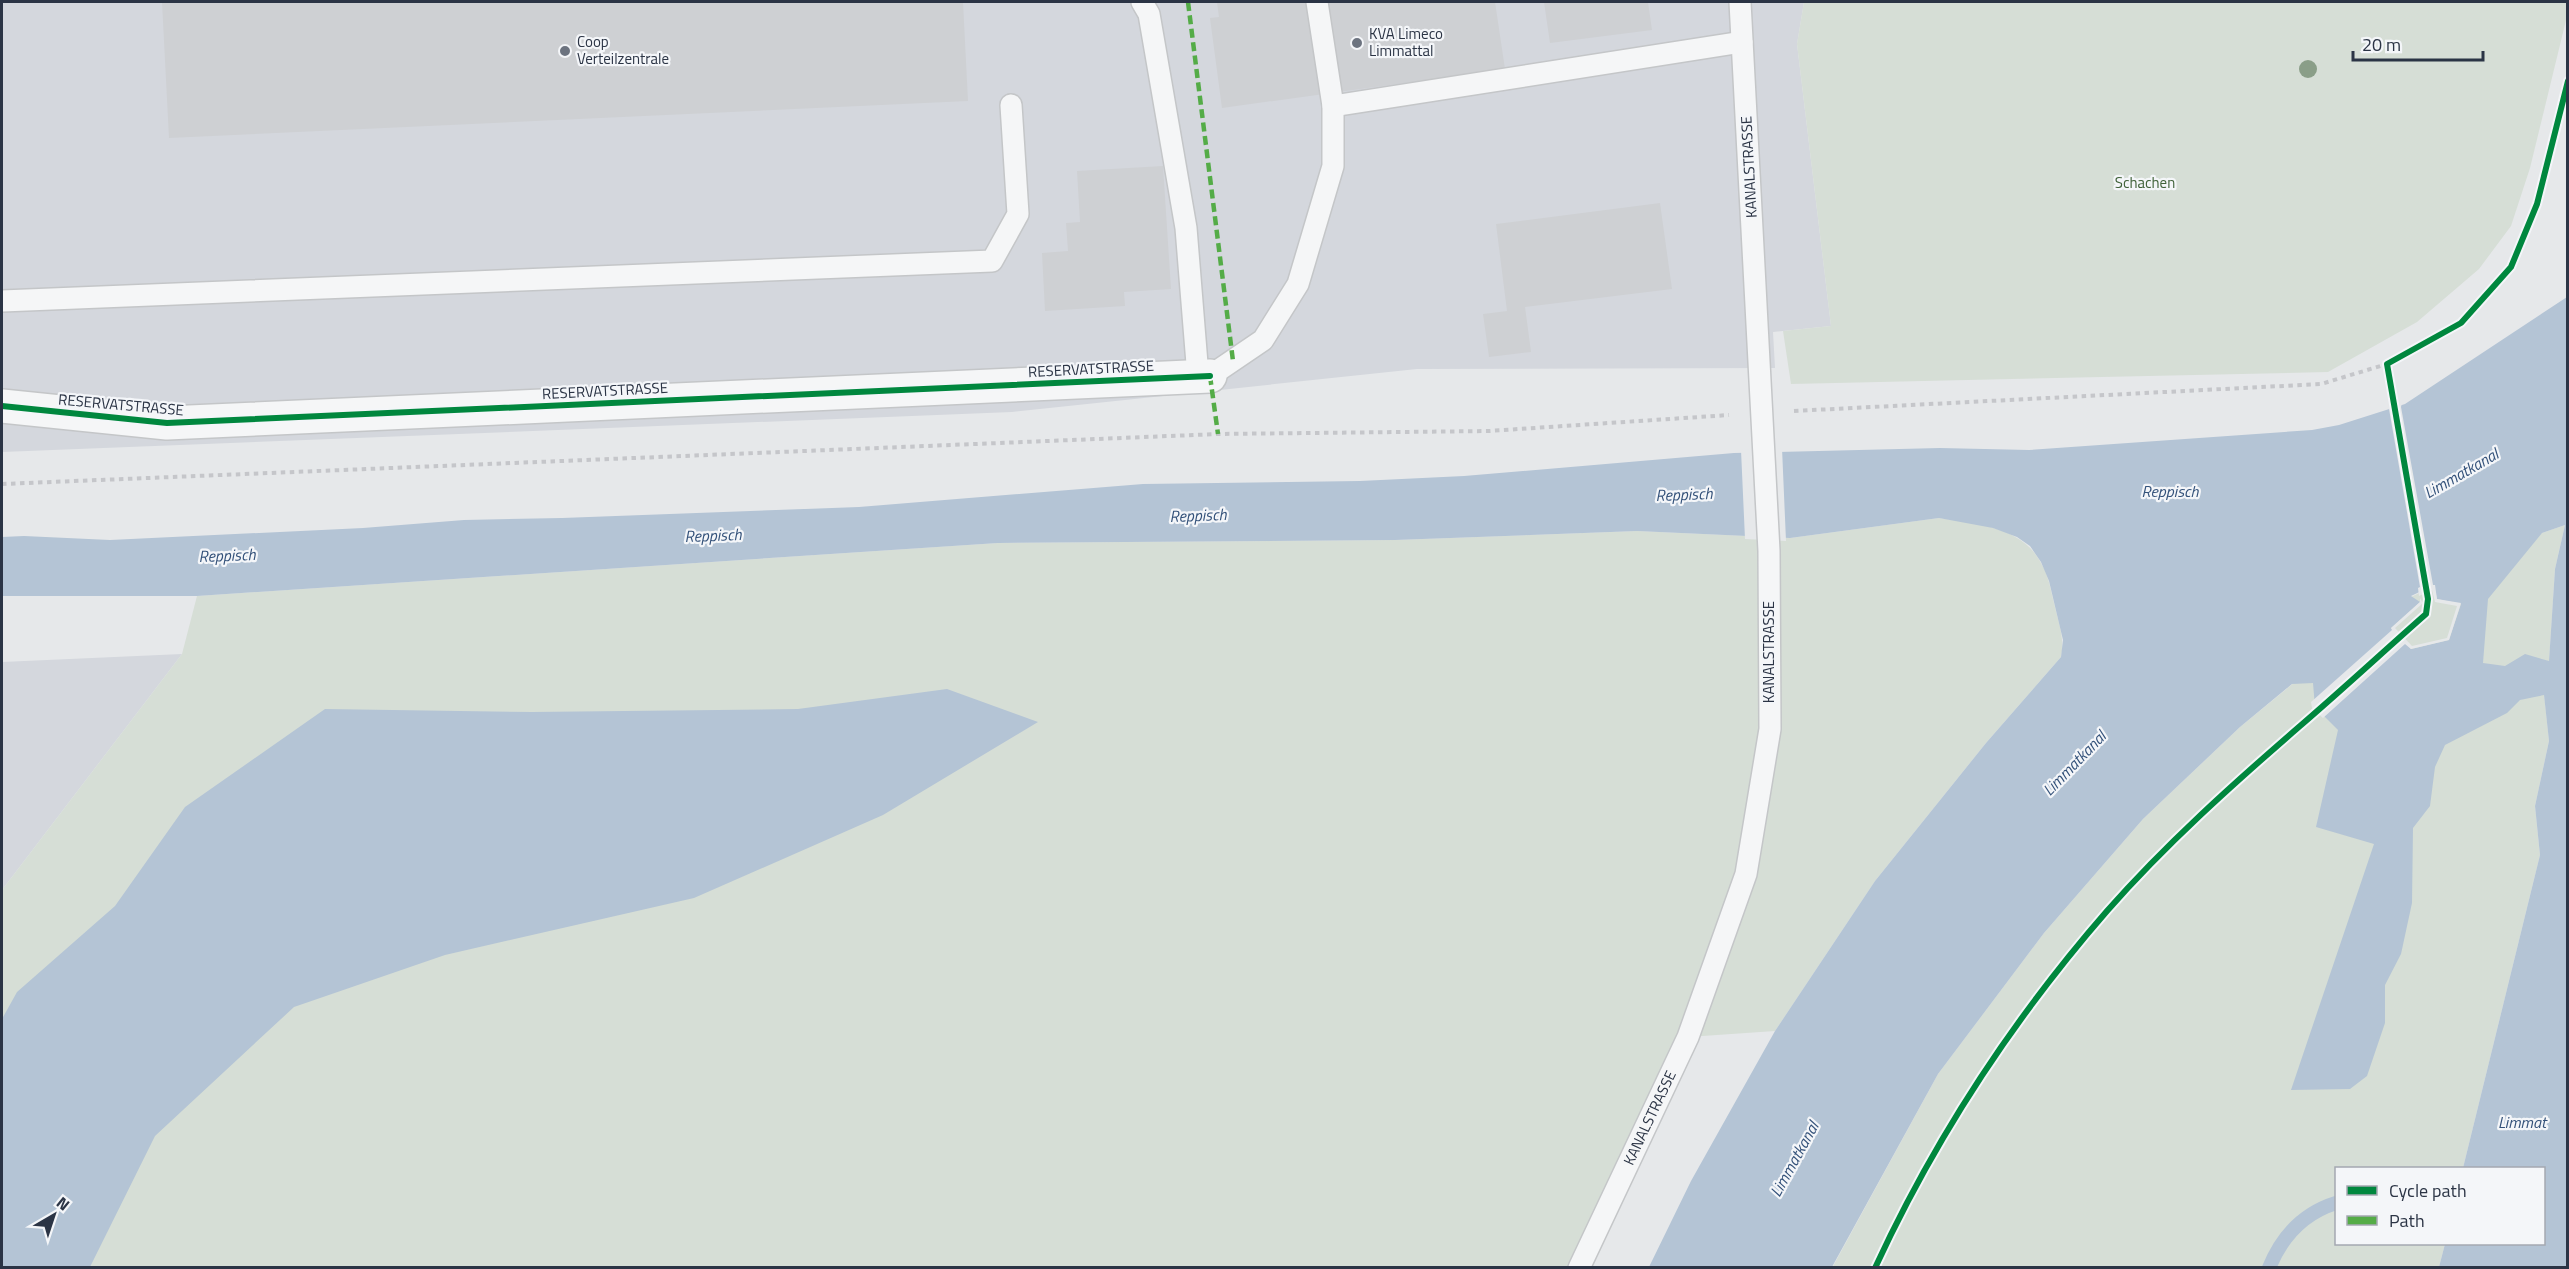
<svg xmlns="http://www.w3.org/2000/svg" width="2569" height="1269" font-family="'Titillium Web',sans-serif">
<rect width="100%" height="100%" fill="#e6e8ea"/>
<path fill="#d4d7dd" d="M 2,2 L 1804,2 L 1797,44 L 1831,326 L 1773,332 L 1775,368 L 1417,369 L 1012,412 L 2,452 Z
M 182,654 L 2,890 L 2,662 Z"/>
<path fill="#d6ded6" d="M 1804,2 L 2567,2 L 2568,12 L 2530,168 L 2511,226 L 2479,269 L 2417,322 L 2328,372 L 1791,384 L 1783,331 L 1831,326 L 1797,44 Z
M 1939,518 C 1975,523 2023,527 2041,563 C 2049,576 2051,592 2055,607 C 2059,624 2065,640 2061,657 L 1986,743 L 1875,881 L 1775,1031 L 1688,1037 L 1579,1267 L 2,1267 L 2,890 L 182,654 L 197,596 L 998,543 L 1395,540 L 1637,531 L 1790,538 Z
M 2565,525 L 2555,569 L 2549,662 L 2544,694 L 2549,741 L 2535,806 L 2540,855 L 2463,1168 L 2336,1168 L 2336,1244 L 2445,1244 L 2439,1267 L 1832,1268 L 1938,1074 L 2044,933 L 2143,819 L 2240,727 L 2351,636 L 2411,597 L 2542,533 Z"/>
<path fill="#b4c4d5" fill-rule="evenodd" d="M 2567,297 L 2567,1267 L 2439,1267 L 2445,1244 L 2544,1244 L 2544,1168 L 2463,1168 L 2540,855 L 2535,806 L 2549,741 L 2544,695 L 2520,700 L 2507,713 L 2445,745 L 2435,767 L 2430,806 L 2413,828 L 2412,903 L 2401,954 L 2385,985 L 2385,1023 L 2367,1076 L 2350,1089 L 2291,1090 L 2374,844 L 2316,827 L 2338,730 L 2315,707 L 2313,683 L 2292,684 L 2240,727 L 2143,819 L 2044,933 L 1938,1074 L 1832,1267 L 1649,1267 L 1691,1181 L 1775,1031 L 1875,881 L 1986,743 L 2061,657 L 2063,640 L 2049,581 L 2041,562 L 2030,546 L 2017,537 L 1993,528 L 1939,518 L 1790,538 L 1637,531 L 1395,540 L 998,543 L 197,596 L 2,596 L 2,537 L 24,536 L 110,540 L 363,528 L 464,520 L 562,518 L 859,507 L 1143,484 L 1360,481 L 1464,476 L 1734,453 L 1940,448 L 2029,450 L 2312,430 L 2339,425 L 2405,404 ZM 2565,525 L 2555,569 L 2549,661 L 2525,654 L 2505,666 L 2483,663 L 2488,599 L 2542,533 ZM 2434,585 L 2437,599 L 2461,604 L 2449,640 L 2411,649 L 2391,628 L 2420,602 L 2411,596 Z
M 947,689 L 1038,722 L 883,815 L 694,898 L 445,955 L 294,1007 L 155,1136 L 90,1267 L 2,1267 L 2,1019 L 17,992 L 115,906 L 185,807 L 325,709 L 532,712 L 798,709 Z"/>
<path fill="#e6e8ea" d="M 2402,402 L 2401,407 L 2433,585 L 2435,585 L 2437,599 L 2461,603 L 2449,640 L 2411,649 L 2405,644 L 2323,718 L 2312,708 L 2311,702 L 2392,630 L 2391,628 L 2420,602 L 2420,598 L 2423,603 L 2395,628 L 2412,646 L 2447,638 L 2457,606 L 2435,602 L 2432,590 L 2419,596 L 2418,588 L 2420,587 L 2389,409 L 2386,407 Z
M 1782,448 L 1786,541 L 1745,539 L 1741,450 Z"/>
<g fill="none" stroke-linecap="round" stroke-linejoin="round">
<path stroke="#b4c4d5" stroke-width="14" d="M 2269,1268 C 2282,1236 2304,1213 2336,1203"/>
</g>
<path fill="#ced0d3" d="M 162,2 L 963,2 L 968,101 L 169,138 Z
M 1217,2 L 1495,2 L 1505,69 L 1222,108 L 1210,18 L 1219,17 Z
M 1544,2 L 1648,2 L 1652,30 L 1550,43 Z
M 1163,166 L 1171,289 L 1124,292 L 1125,306 L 1045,311 L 1042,253 L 1068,251 L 1066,223 L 1080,222 L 1077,171 Z
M 1660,203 L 1672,289 L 1525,307 L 1531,352 L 1489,357 L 1483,314 L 1507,311 L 1496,224 Z"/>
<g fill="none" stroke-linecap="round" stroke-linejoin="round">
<g stroke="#c4c6c8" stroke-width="24">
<g id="lane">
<path d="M 1142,2 L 1149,14 L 1186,228 L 1198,376"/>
<path d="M 1333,106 L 1742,42"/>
<path d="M 2,301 L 992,261 L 1018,214 L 1011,105"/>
<path d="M 1210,376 L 1263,340 L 1298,284 L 1333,166 L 1333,106 L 1317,2"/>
<path id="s1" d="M 1579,1268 L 1688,1037 L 1746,874 L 1770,729 L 1769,551 L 1740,2"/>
</g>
</g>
<g stroke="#c4c6c8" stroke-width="36">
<path id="street" d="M 2,406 L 167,423 L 1210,376"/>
</g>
<path stroke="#c5c6ca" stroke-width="4" stroke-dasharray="4.5 4.5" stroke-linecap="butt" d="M 1794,411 L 2321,384 L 2387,364 L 2428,599
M 2,484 L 1218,434 L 1489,431 L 1729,415"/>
<use href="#lane" stroke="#f5f6f7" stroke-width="21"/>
<use href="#street" stroke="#f5f6f7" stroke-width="33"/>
<path stroke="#54ac47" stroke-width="4.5" stroke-dasharray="9 4.5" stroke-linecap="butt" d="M 1188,2 L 1233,361
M 1210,376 L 1218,434"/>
<g stroke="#f4f6f9" stroke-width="10">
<path id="cycleway" d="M 2,406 L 167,423 L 1210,376
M 1875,1268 C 1935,1138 2013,1019 2107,911 C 2166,844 2233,784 2300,726 C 2343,689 2384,651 2426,614 L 2428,599 L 2387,364 L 2461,323 L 2511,267 L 2537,204 L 2568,81"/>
</g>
<use href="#cycleway" stroke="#00873e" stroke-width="6"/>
</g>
<circle fill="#8a9e88" cx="2308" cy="69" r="9"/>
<g fill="#6c737f" stroke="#f4f6f9" stroke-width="2">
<circle cx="1357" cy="43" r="6"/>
<circle cx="565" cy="51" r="6"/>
</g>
<g text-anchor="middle" stroke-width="4.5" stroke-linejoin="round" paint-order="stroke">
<g font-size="15" fill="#2b3445" stroke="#f4f6f9" text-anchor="start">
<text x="1369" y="39">KVA Limeco<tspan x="1369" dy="17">Limmattal</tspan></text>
<text x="577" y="47">Coop<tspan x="577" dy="17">Verteilzentrale</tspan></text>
</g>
<g font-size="15" fill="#2b3445" stroke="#f4f6f9">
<text transform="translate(1749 167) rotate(-93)" y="5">KANALSTRASSE</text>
<text transform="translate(1091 369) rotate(-3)" y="5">RESERVATSTRASSE</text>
<text transform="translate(605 391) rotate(-3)" y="5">RESERVATSTRASSE</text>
<text transform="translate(121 405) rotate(5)" y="5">RESERVATSTRASSE</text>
<text transform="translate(1769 652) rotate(-90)" y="5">KANALSTRASSE</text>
<text dy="5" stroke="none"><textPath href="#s1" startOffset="166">KANALSTRASSE</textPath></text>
</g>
<g font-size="15" fill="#3f6138" stroke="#f4f6f9">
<text x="2145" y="188">Schachen</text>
</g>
<g font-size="16" font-style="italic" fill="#34527a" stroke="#f4f6f9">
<text transform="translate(2461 473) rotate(-30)" y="6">Limmatkanal</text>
<text x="2170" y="497">Reppisch</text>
<text transform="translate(1684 494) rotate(-2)" y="6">Reppisch</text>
<text transform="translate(1198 515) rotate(-2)" y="6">Reppisch</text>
<text transform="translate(713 535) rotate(-2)" y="6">Reppisch</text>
<text transform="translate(227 555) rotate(-2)" y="6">Reppisch</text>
<text transform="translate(2074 763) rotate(-46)" y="6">Limmatkanal</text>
<text x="2522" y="1128">Limmat</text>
<text transform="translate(1794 1159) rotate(-61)" y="6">Limmatkanal</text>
</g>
</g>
<rect width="2569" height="1269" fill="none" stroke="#2b3445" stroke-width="6"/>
<rect x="2335" y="1167" width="210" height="78" fill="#f4f6f9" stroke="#a4a8b1" stroke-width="1.5"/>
<rect x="2347" y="1186" width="30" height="9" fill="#00873e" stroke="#a4a8b1" stroke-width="1.5"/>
<text x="2389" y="1197" font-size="18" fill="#2b3445">Cycle path</text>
<rect x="2347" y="1216" width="30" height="9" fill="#54ac47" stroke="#a4a8b1" stroke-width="1.5"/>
<text x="2389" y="1227" font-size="18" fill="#2b3445">Path</text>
<g transform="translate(54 1215) rotate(39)" stroke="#f4f6f9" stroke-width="4.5" paint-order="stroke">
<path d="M0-4.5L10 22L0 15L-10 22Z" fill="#2b3445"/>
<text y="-9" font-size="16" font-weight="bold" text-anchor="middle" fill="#2b3445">N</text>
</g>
<path d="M2353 51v9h130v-9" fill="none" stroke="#2b3445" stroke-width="3"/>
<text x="2362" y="51" font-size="18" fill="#2b3445" stroke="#f4f6f9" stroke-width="4.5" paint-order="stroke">20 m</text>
</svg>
